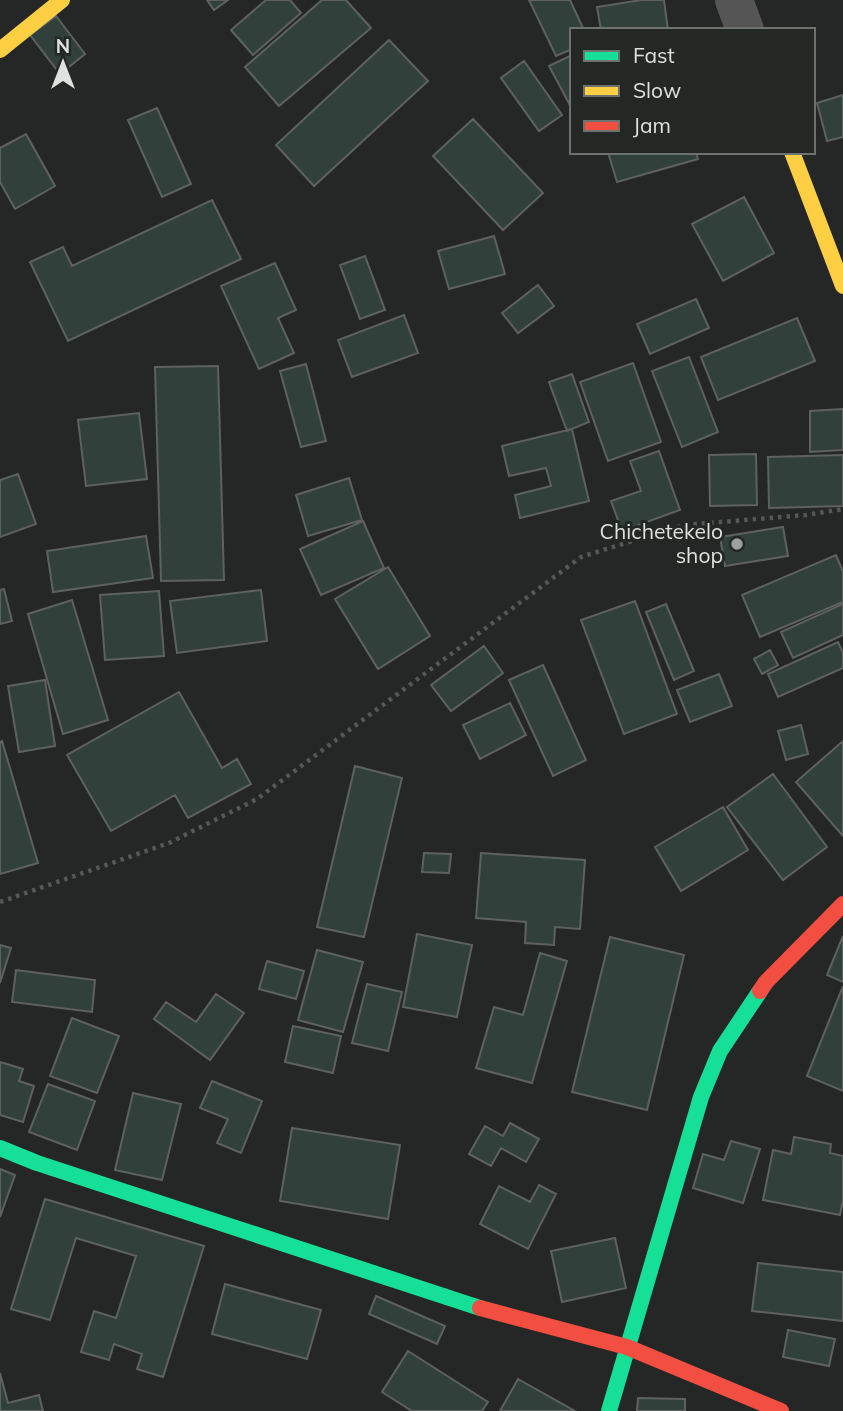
<svg xmlns="http://www.w3.org/2000/svg" width="843" height="1411" font-family="Mulish,sans-serif">
<rect width="100%" height="100%" fill="#242725"/>
<path fill="#32403c" stroke="#5e615f" stroke-width="2" d="M 207,0 L 228,0 L 214,10 Z
M 266,0 L 290,0 L 301,13 L 253,55 L 231,30 Z
M 322,0 L 346,0 L 371,28 L 279,106 L 245,67 Z
M 529,0 L 570,0 L 584,30 L 572,30 L 572,49 L 556,56 Z
M 641,0 L 664,0 L 668,30 L 601,30 L 597,7 Z
M 56,16 L 85,54 L 60,74 L 30,35 Z
M 389,40 L 428,81 L 314,186 L 276,145 Z
M 572,55 L 572,109 L 549,66 Z
M 524,61 L 562,115 L 539,131 L 501,78 Z
M 843,95 L 843,137 L 827,141 L 817,103 Z
M 157,108 L 191,184 L 162,197 L 128,120 Z
M 473,119 L 543,193 L 503,230 L 433,156 Z
M 26,134 L 55,186 L 15,209 L 0,182 L 0,148 Z
M 608,152 L 696,152 L 698,159 L 617,182 Z
M 744,197 L 774,253 L 723,281 L 692,224 Z
M 212,200 L 241,259 L 68,341 L 30,262 L 63,247 L 72,266 Z
M 494,236 L 505,274 L 449,289 L 438,251 Z
M 365,256 L 385,310 L 360,319 L 340,265 Z
M 275,263 L 296,310 L 278,318 L 294,353 L 259,369 L 221,286 Z
M 538,285 L 554,306 L 518,333 L 502,313 Z
M 696,299 L 709,328 L 650,354 L 637,324 Z
M 404,315 L 418,353 L 352,377 L 338,340 Z
M 797,318 L 815,361 L 718,400 L 701,357 Z
M 689,357 L 718,432 L 682,447 L 652,371 Z
M 633,363 L 661,442 L 608,461 L 580,382 Z
M 306,364 L 326,441 L 301,447 L 280,371 Z
M 218,366 L 224,580 L 161,581 L 155,367 Z
M 572,374 L 589,422 L 567,431 L 549,382 Z
M 843,409 L 843,450 L 810,452 L 810,411 Z
M 139,413 L 147,479 L 86,486 L 78,420 Z
M 572,429 L 589,501 L 520,518 L 515,495 L 551,486 L 546,468 L 509,476 L 502,446 Z
M 659,451 L 680,510 L 622,531 L 611,501 L 641,491 L 630,461 Z
M 756,454 L 757,505 L 710,506 L 709,455 Z
M 843,455 L 843,506 L 769,508 L 768,457 Z
M 18,474 L 36,524 L 0,537 L 0,480 Z
M 349,478 L 362,520 L 308,536 L 296,495 Z
M 363,521 L 384,568 L 321,595 L 300,549 Z
M 783,527 L 788,556 L 725,566 L 720,537 Z
M 146,536 L 153,578 L 53,592 L 47,551 Z
M 836,555 L 843,572 L 843,602 L 760,637 L 742,595 Z
M 388,567 L 430,636 L 378,669 L 335,599 Z
M 4,589 L 12,621 L 0,624 L 0,590 Z
M 261,590 L 267,641 L 177,653 L 170,601 Z
M 159,591 L 164,656 L 105,660 L 100,595 Z
M 72,600 L 108,720 L 63,734 L 28,614 Z
M 635,601 L 677,714 L 624,734 L 581,620 Z
M 666,604 L 694,671 L 674,680 L 646,612 Z
M 843,604 L 843,635 L 793,658 L 781,632 Z
M 838,642 L 843,653 L 843,668 L 778,697 L 768,674 Z
M 484,646 L 503,673 L 451,711 L 431,685 Z
M 770,650 L 778,665 L 762,674 L 754,659 Z
M 543,665 L 586,760 L 553,776 L 509,680 Z
M 719,674 L 732,706 L 690,722 L 677,690 Z
M 45,680 L 55,746 L 19,752 L 8,686 Z
M 179,692 L 222,768 L 237,759 L 251,784 L 188,818 L 175,795 L 111,831 L 67,755 Z
M 510,703 L 526,735 L 480,759 L 463,725 Z
M 801,725 L 808,754 L 786,760 L 778,731 Z
M 2,741 L 38,863 L 0,874 L 0,742 Z
M 843,741 L 843,836 L 796,782 Z
M 355,766 L 402,778 L 364,937 L 317,927 Z
M 773,774 L 827,847 L 783,880 L 727,807 Z
M 723,807 L 748,850 L 681,891 L 655,847 Z
M 424,853 L 451,854 L 449,873 L 422,872 Z
M 481,853 L 585,860 L 580,929 L 555,927 L 554,945 L 525,943 L 526,922 L 476,918 Z
M 417,934 L 472,945 L 457,1017 L 403,1007 Z
M 843,936 L 843,982 L 827,975 Z
M 610,937 L 684,955 L 647,1110 L 572,1092 Z
M 0,945 L 11,948 L 0,983 Z
M 317,950 L 363,962 L 343,1032 L 298,1020 Z
M 540,953 L 567,961 L 532,1083 L 476,1068 L 494,1007 L 523,1015 Z
M 267,961 L 304,971 L 296,999 L 259,989 Z
M 16,970 L 95,980 L 92,1012 L 12,1002 Z
M 367,984 L 402,992 L 388,1051 L 352,1043 Z
M 843,986 L 843,1091 L 807,1076 Z
M 216,994 L 244,1013 L 210,1060 L 154,1019 L 166,1002 L 196,1022 Z
M 72,1018 L 119,1036 L 97,1093 L 50,1076 Z
M 293,1026 L 341,1036 L 333,1073 L 285,1062 Z
M 0,1062 L 23,1069 L 19,1081 L 34,1086 L 23,1122 L 0,1115 Z
M 212,1081 L 262,1101 L 241,1153 L 217,1143 L 228,1119 L 200,1108 Z
M 48,1084 L 95,1101 L 77,1150 L 29,1132 Z
M 133,1093 L 181,1104 L 162,1180 L 115,1170 Z
M 510,1123 L 539,1139 L 526,1162 L 501,1148 L 491,1166 L 469,1154 L 485,1126 L 503,1136 Z
M 292,1128 L 400,1145 L 388,1219 L 280,1201 Z
M 794,1137 L 831,1144 L 830,1153 L 843,1156 L 843,1200 L 840,1215 L 763,1200 L 773,1150 L 791,1154 Z
M 731,1141 L 760,1149 L 743,1203 L 693,1188 L 703,1154 L 724,1160 Z
M 0,1169 L 15,1175 L 0,1217 Z
M 539,1185 L 556,1194 L 528,1249 L 480,1224 L 499,1186 L 530,1202 Z
M 45,1199 L 204,1246 L 163,1377 L 137,1369 L 142,1354 L 114,1344 L 109,1360 L 81,1352 L 94,1311 L 116,1318 L 136,1256 L 76,1238 L 50,1320 L 11,1309 Z
M 615,1238 L 626,1288 L 562,1302 L 551,1251 Z
M 758,1263 L 843,1272 L 843,1321 L 752,1311 Z
M 225,1284 L 321,1310 L 307,1359 L 212,1334 Z
M 376,1296 L 445,1326 L 437,1344 L 369,1314 Z
M 788,1330 L 835,1339 L 829,1366 L 783,1357 Z
M 408,1351 L 488,1402 L 482,1411 L 412,1411 L 382,1392 Z
M 0,1373 L 8,1403 L 39,1395 L 43,1411 L 0,1411 Z
M 518,1379 L 575,1411 L 500,1411 Z
M 638,1398 L 685,1399 L 685,1411 L 637,1411 Z"/>
<g fill="none" stroke-linecap="round" stroke-linejoin="round">
<path stroke="#565756" stroke-width="4.5" stroke-dasharray="3.5 5" stroke-linecap="butt" d="M 0,902 L 169,843 L 257,799 L 581,557 L 684,525 L 806,515 L 843,509"/>
<path stroke="#545554" stroke-width="38" d="M 734,0 L 745,30"/>
<path stroke="#16e098" stroke-width="16" d="M 0,1148 L 37,1163 L 480,1308
M 609,1411 L 701,1097 L 720,1051 L 760,991"/>
<path stroke="#ffcf43" stroke-width="16" d="M 0,50 L 62,0
M 792,152 L 843,286"/>
<path stroke="#f24e42" stroke-width="16" d="M 760,991 L 766,982 L 843,904
M 480,1308 L 627,1347 L 781,1411"/>
</g>
<circle fill="#9da09d" stroke="#232824" stroke-width="2.5" cx="737" cy="544" r="7"/>
<g text-anchor="middle" stroke-width="6" stroke-linejoin="round" paint-order="stroke">
<g font-size="21" fill="#dee1de" stroke="#232824" text-anchor="end">
<text x="723" y="539">Chichetekelo<tspan x="723" dy="24">shop</tspan></text>
</g>
</g>
<rect x="570" y="28" width="245" height="126" fill="#232824" stroke="#6e726e" stroke-width="2"/>
<rect x="584" y="51" width="35" height="10" fill="#16e098" stroke="#6e726e" stroke-width="2"/>
<text x="633" y="63" font-size="21" fill="#dee1de">Fast</text>
<rect x="584" y="86" width="35" height="10" fill="#ffcf43" stroke="#6e726e" stroke-width="2"/>
<text x="633" y="98" font-size="21" fill="#dee1de">Slow</text>
<rect x="584" y="121" width="35" height="10" fill="#f24e42" stroke="#6e726e" stroke-width="2"/>
<text x="633" y="133" font-size="21" fill="#dee1de">Jam</text>
<g transform="translate(63 63)" stroke="#232824" stroke-width="5" paint-order="stroke">
<path d="M0-5L12 26L0 18L-12 26Z" fill="#dee1de"/>
<text y="-10" font-size="19" font-weight="bold" text-anchor="middle" fill="#dee1de">N</text>
</g>
</svg>
